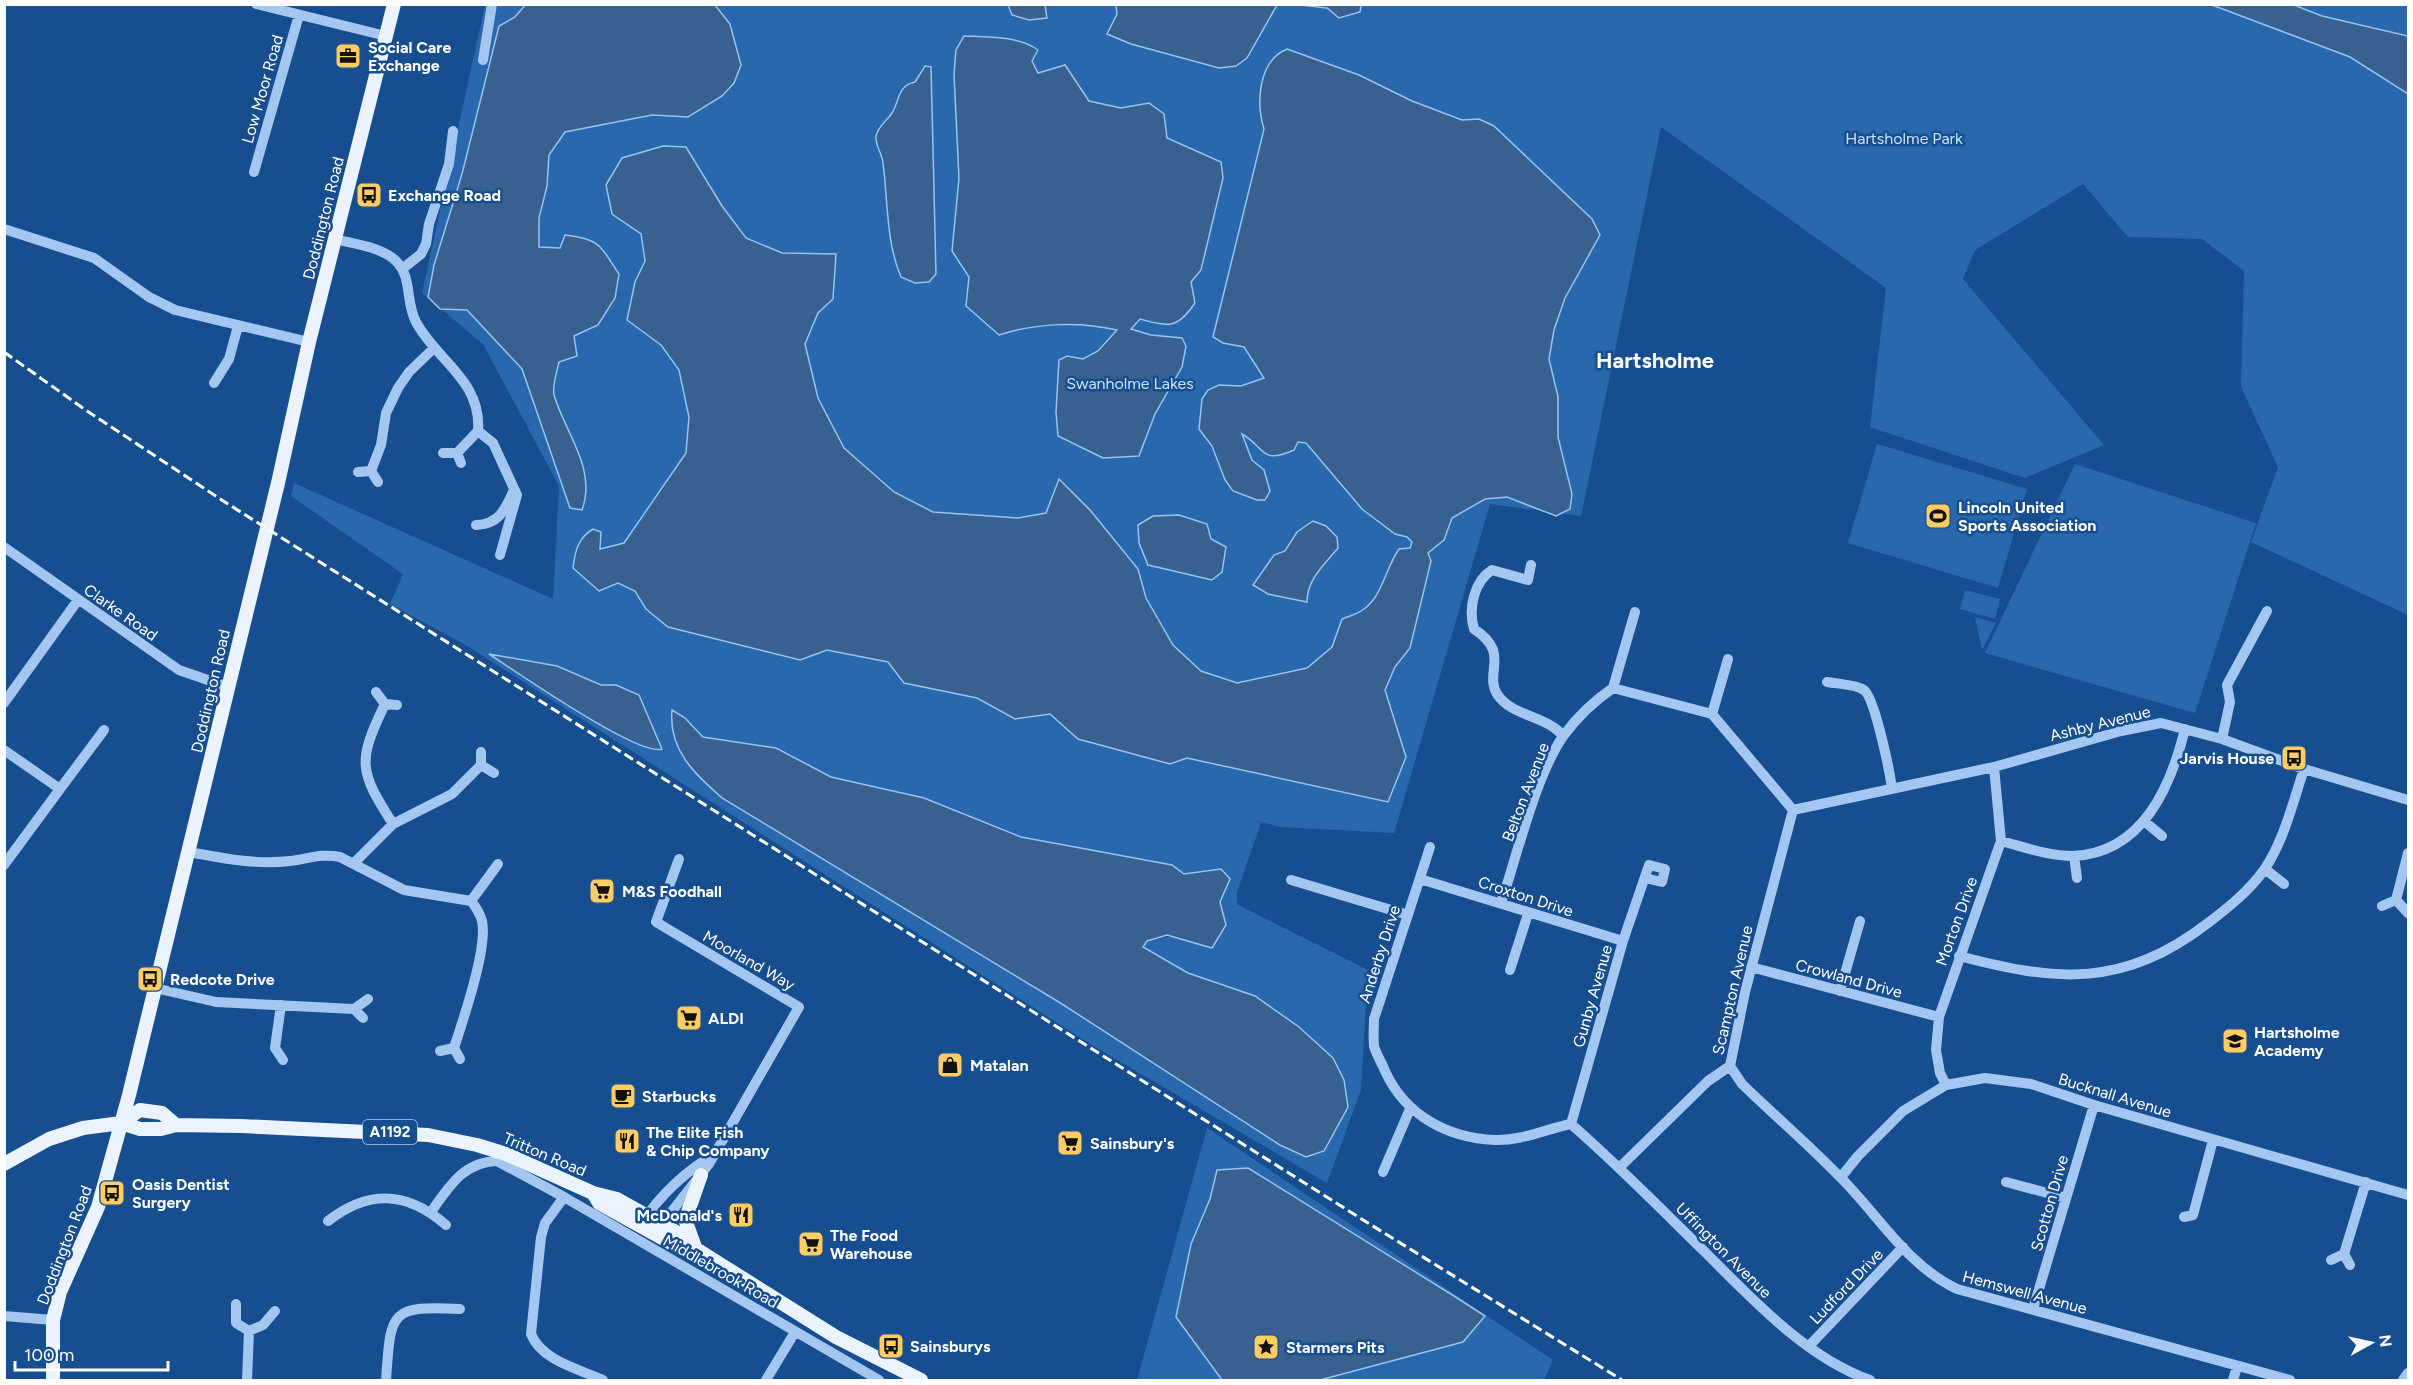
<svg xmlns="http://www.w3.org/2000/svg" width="2413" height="1385" font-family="Figtree,sans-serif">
<rect width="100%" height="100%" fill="#174e8f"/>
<path fill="#2968ad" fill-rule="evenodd" d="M 485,5 L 2212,5 L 2350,57 L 2408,94 L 2408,615 L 2251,542 L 2278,467 L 2241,387 L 2244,271 L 2202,239 L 2128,237 L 2083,184 L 1975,250 L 1963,279 L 2104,445 L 2025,478 L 1870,427 L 1886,288 L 1661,127 L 1581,516 L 1490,504 L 1394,833 L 1281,827 L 1256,821 L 1261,823 L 1237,892 L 1237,904 L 1368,970 L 1361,1090 L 1327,1183 L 1095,1047 L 469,647 L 390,604 L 403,574 L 291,496 L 294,483 L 553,599 L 559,486 L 483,344 L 422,293 ZM 685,718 L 703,737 L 776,748 L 831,777 L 924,798 L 1021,837 L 1171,865 L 1184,874 L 1230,879 L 1220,902 L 1226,925 L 1147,941 L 1143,947 L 1188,973 L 1255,996 L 1280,1145 L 1062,1004 L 722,798 Z
M 2294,5 L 2408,5 L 2408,36 L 2322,16 Z
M 1877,444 L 2027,489 L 1998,588 L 1848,543 Z
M 2075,464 L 2256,523 L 2195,713 L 1985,653 Z
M 1965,590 L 2000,599 L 1995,619 L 1960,609 Z
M 1975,617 L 1996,623 L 1982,650 Z
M 1207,1128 L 1553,1360 L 1544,1380 L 1320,1380 L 1463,1342 L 1454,1296 L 1248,1168 L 1217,1170 L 1210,1199 L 1191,1244 L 1176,1317 L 1222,1380 L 1137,1380 Z"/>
<path fill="#396190" stroke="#95c3f2" stroke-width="1.5" d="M 526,4 L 715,5 L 730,24 L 741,65 L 734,83 L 722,96 L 688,117 L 652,115 L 565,132 L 549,155 L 547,186 L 539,218 L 539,247 L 560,248 L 565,235 C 601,239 600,246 619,274 L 615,298 L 598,325 L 574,336 L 577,356 L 559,362 C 557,371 552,386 554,395 C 565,433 597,468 582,510 L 570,508 L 522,369 L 467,310 L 440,309 L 428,297 L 434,265 L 462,174 L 499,26 L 515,17 Z
M 1008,5 L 1045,5 L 1047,18 L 1029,20 L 1012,15 Z
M 1116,5 L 1116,4 L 1277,5 L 1247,58 L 1236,66 L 1219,68 L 1131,44 L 1107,34 L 1117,14 Z
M 1300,5 L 1361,5 L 1360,12 L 1339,18 L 1327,8 Z
M 2212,5 L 2294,5 L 2322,16 L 2408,36 L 2408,94 L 2350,57 Z
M 964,36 C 987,37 1019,36 1038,50 L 1032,61 L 1038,73 L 1065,65 L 1089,101 L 1121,108 L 1149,103 L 1164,114 L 1167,138 L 1221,162 L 1223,178 L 1201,270 L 1191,282 L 1195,303 C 1177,329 1170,327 1140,319 L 1131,329 L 1151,335 L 1182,338 L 1186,346 L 1182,367 L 1155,414 L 1139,456 L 1103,458 L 1058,436 L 1056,412 L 1059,360 L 1067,356 L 1083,359 L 1098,351 L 1117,330 C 1079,321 1037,323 999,335 L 966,306 L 969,277 L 952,251 L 959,178 L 954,74 L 956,50 Z
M 1287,49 L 1359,75 L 1412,101 L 1462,120 L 1479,119 L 1494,126 L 1592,219 L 1600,235 L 1565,298 L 1554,330 L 1549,359 L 1558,397 L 1558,437 L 1572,494 L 1570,509 L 1556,516 L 1507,497 L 1485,499 L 1452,518 L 1444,540 L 1428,553 L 1431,561 L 1410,648 L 1395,667 L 1385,690 L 1406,757 L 1388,802 L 1187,758 L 1170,764 L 1078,739 L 1050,714 L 1015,719 L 977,698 L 904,683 L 888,662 L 827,650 L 800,660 L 668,627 L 646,609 L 635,591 L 618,583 L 599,591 L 573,568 C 575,551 578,538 593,529 L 601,532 L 600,549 L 624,543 L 686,453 L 689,417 L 679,370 L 661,345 L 627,320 L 635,282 L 645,261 L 641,234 L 612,214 L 606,185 L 622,158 L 663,146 L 686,147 L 722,206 L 746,238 L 782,253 L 836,254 L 833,299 L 818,313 L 805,344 L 818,398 L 844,448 L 894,492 L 933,512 L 1018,518 L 1046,513 L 1059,479 L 1090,510 L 1138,569 L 1146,598 L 1173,645 L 1201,671 L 1237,683 L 1307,668 L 1332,647 L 1342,619 C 1349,616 1358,614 1364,609 C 1382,597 1386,567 1399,549 L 1410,548 L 1412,542 L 1407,537 L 1395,534 L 1362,509 L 1306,443 L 1298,442 L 1294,450 C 1260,465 1266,448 1242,434 L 1252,460 L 1264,470 L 1270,491 L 1265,500 L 1257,500 L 1233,491 L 1225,480 L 1212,446 L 1199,429 L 1202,399 L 1208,390 L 1219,385 L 1241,386 L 1264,378 L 1244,347 L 1223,343 L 1213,337 L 1264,129 C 1256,103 1258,61 1287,49 Z
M 925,66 L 931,67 L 936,274 L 929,282 L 915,283 L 901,277 C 886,243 888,200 883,163 C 882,153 875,146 876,136 C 878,126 887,121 892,113 C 900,100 897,86 915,82 Z
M 1179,515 L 1207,524 L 1211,539 L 1226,547 L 1222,572 L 1212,580 L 1148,565 L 1139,543 L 1138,525 L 1153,516 Z
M 1313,521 L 1326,526 L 1337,537 L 1338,548 C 1324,565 1307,579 1307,602 L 1268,594 L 1253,585 L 1274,555 L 1285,551 L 1297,532 Z
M 489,654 L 557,666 L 601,685 L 616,685 L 639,695 L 662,749 C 639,757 515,671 489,654 Z
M 672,710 L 685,718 L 703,737 L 776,748 L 831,777 L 924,798 L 1021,837 L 1172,865 L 1184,874 L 1221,869 L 1230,879 L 1220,902 L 1226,925 L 1212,948 L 1167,935 L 1147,941 L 1143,947 L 1188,973 L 1255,996 L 1299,1027 L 1333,1058 L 1344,1080 L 1348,1107 L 1324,1151 L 1306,1157 L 1280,1145 L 1062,1004 L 722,798 C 695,774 668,750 672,710 Z
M 1248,1168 L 1454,1296 L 1485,1316 L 1463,1342 L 1320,1380 L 1222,1380 L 1176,1317 L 1191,1244 L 1210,1199 L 1217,1170 Z"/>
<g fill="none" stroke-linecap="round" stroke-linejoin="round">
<path stroke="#a3c7f0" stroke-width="10" d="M 256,4 L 386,36
M 483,60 L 492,4
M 254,172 L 299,15
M 4,229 L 94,258 L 149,297 L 175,310 L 309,342
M 335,239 C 354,244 382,247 396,261 C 413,278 405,302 416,322 C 437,361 482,381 478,431 L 493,443 L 517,495 L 500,555
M 402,269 L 421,254 L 426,244 L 429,224 L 449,164 L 453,131
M 214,383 L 229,359 L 238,326
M 443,453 L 457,453 L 461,463
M 457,453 L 478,431
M 371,471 L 381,445 L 386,413 L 398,388 L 409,372 L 434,348
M 358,472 L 371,471 L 378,482
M 476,525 C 500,524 505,509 514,490
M 4,547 L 179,670 L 228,687
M 1531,565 L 1528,580 L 1492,570 C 1474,581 1468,609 1474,629 C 1511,653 1484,672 1497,694 C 1512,717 1546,715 1563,736
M 1827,682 C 1838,684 1855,684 1864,690 C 1875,698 1890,773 1892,789
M 1613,688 L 1635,612
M 376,692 L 385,704
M 4,703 L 78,600
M 1712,714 L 1728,659
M 2222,739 L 2230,702 L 2227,685 L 2267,611
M 4,750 L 60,789 L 4,865
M 481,752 L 481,765
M 60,789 L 104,730
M 1793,810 L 1994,767 L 2121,731 L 2161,723 L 2222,739 L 2304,769 L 2408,800
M 2144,821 L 2162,836
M 393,824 C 359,771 357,762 385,704 L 397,705
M 2001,841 C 2024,847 2048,856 2073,856 C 2143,853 2171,786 2185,729
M 1430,847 L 1374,1019 C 1374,1027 1373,1037 1374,1046 C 1376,1054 1382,1063 1385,1071 C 1405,1115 1447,1138 1495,1140 C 1521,1141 1546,1129 1571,1124
M 189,852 C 222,858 255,865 290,861 C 308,859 321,853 340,857 L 404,890 L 471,901 C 476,907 480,914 482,921 C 488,948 463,1020 454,1048 L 460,1059
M 2408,853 L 2396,900 L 2408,913
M 2074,856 L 2077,878
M 353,864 L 393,824 L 452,794 L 481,765 L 494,773
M 2265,869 L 2284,884
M 1420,879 L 1623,941
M 1291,880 L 1408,915
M 471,901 L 498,864
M 1501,903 C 1517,856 1536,774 1564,735 C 1578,716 1594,701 1613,688 L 1712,714 L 1793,810
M 2382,906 L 2396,900
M 1959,956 C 2058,982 2123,988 2208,923 C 2229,907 2249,891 2264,870 C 2284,841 2293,802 2304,769
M 1751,967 L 1939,1017
M 1510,970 L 1528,914
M 155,988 L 216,1002 L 354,1009 L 363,1018
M 1840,991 L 1860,921
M 281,1005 L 275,1048 L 283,1060
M 354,1009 L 368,999
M 440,1051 L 454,1048
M 1730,1066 L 1742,1084 C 1774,1115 1808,1144 1839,1176 C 1878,1214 1906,1265 1957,1289 L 2290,1380
M 1946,1085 L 1940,1073 L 1936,1050 L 1939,1017 L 2001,841 L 1994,767
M 1571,1124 C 1618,1165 1661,1209 1706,1253 C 1752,1299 1807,1358 1870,1380
M 1571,1124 L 1623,941 L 1649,865 L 1665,869 L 1662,882 L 1645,878
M 1620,1167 L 1708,1081 L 1730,1066 L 1745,992 L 1793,810
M 1383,1172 L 1410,1109
M 1841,1177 L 1858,1156 L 1903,1111 L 1946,1085 L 1985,1078 L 2031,1084 L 2094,1105 L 2408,1195
M 2006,1182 L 2066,1198
M 564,1197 L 545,1223 L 541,1237 L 531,1334 C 542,1361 579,1369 603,1380
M 431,1212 C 449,1187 463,1162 497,1161 L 564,1197 L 879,1380
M 2184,1217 L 2193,1215 L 2213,1140
M 328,1221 C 369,1189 407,1191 446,1225
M 643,1222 C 658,1197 688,1169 714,1155
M 658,1229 L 709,1164 L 799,1007 L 656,922 L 679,859
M 2344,1254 L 2366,1182
M 2344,1254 L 2350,1265
M 2331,1260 L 2344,1254
M 236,1304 L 236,1323 L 249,1331 L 263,1325 L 275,1311
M 2033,1309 L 2094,1105
M 4,1316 L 53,1320
M 1810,1345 L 1903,1247
M 247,1380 L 249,1331
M 386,1380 C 391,1313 388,1305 460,1309
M 766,1380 L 795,1332
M 2233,1380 L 2237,1367
M 2403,1380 L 2408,1373"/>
<path stroke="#ebf3ff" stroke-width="14" d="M 121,1123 L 140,1110 L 162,1113 L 176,1125
M 4,1164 L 49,1139 L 83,1128 L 121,1123 L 140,1129 L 161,1129 L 176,1125 L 241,1126 L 428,1135 L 477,1145 L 506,1154 L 593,1193 L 617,1199 L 680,1234 L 696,1249 L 836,1337 L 921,1380
M 593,1193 L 599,1203 L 684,1250 L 696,1249
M 695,1247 L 686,1222 L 687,1215 L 701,1175
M 53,1380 L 53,1320 L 60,1292 L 98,1207 L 129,1095 L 278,483 L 309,342 L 394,4"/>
<path stroke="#fff" stroke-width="3" stroke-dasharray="10 4.5" stroke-linecap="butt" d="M 4,352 L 87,411 L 228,504 L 1368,1223 L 1622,1380"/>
</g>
<defs>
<g id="office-square" transform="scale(1.35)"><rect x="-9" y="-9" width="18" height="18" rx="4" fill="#ffcd61" stroke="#174e8f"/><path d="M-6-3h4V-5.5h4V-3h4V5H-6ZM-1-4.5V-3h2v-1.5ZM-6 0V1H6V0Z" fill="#111"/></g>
<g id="bus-square" transform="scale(1.35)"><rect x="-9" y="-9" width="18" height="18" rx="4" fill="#ffcd61" stroke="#174e8f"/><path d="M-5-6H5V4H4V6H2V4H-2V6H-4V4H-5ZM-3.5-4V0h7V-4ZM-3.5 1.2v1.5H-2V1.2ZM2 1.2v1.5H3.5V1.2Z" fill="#111"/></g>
<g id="stadium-square" transform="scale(1.35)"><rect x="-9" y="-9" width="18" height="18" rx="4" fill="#ffcd61" stroke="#174e8f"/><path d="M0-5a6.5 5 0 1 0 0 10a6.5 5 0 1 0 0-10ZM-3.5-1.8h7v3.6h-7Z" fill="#111"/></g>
<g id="supermarket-square" transform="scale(1.35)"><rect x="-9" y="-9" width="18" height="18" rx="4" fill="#ffcd61" stroke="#174e8f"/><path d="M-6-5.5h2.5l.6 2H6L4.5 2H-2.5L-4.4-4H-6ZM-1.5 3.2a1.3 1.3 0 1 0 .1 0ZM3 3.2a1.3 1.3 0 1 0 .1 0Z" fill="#111"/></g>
<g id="school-square" transform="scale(1.35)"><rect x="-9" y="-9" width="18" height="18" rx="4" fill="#ffcd61" stroke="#174e8f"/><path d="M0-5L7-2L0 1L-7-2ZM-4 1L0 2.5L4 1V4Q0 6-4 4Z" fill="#111"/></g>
<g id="shop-square" transform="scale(1.35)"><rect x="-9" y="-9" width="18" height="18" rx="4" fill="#ffcd61" stroke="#174e8f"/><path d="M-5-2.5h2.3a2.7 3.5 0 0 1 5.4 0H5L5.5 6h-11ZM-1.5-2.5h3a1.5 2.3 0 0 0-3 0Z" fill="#111"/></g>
<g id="cafe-square" transform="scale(1.35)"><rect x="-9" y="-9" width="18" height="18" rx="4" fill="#ffcd61" stroke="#174e8f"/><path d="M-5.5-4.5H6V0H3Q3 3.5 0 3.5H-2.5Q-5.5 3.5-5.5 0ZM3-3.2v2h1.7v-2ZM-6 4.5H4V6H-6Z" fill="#111"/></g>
<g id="restaurant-square" transform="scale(1.35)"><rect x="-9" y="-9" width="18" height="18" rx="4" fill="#ffcd61" stroke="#174e8f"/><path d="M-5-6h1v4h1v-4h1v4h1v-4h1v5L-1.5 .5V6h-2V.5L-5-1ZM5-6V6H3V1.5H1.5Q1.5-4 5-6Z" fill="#111"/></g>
<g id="sight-square" transform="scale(1.35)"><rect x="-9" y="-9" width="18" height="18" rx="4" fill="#ffcd61" stroke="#174e8f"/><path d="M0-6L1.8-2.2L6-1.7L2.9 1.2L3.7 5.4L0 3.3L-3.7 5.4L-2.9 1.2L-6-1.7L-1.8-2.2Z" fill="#111"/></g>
</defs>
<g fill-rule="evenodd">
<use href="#office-square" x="348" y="56"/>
<use href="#bus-square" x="369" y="195"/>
<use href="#stadium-square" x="1938" y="516"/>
<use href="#bus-square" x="2294" y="758"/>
<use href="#supermarket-square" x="602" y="891"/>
<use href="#bus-square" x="150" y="979"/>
<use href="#supermarket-square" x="689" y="1018"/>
<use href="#school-square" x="2235" y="1041"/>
<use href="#shop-square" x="950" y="1065"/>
<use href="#cafe-square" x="623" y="1096"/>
<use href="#restaurant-square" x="627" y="1141"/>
<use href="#supermarket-square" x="1070" y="1143"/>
<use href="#bus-square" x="112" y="1193"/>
<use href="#restaurant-square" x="741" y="1215"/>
<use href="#supermarket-square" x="811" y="1244"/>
<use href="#bus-square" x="891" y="1346"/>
<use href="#sight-square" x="1266" y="1347"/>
</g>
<g text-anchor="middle" stroke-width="5" stroke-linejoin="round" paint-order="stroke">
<rect fill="#174e8f" stroke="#b9cadd" stroke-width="1.5" x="363" y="1120" width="54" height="24" rx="4.5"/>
<g font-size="15" font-weight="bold" fill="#fff">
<text x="390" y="1137">A1192</text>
</g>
<g font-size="16" font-weight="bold" fill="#fff" stroke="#174e8f" text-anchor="start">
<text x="368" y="53">Social Care<tspan x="368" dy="18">Exchange</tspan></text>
<text x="388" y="201">Exchange Road</text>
<text x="1958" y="513">Lincoln United<tspan x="1958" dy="18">Sports Association</tspan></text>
<text x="2274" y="764" text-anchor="end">Jarvis House</text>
<text x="622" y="897">M&amp;S Foodhall</text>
<text x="170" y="985">Redcote Drive</text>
<text x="708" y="1024">ALDI</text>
<text x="2254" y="1038">Hartsholme<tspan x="2254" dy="18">Academy</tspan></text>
<text x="970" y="1071">Matalan</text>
<text x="642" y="1102">Starbucks</text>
<text x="646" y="1138">The Elite Fish<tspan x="646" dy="18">&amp; Chip Company</tspan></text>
<text x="1090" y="1149">Sainsbury's</text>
<text x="132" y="1190">Oasis Dentist<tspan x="132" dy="18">Surgery</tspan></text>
<text x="722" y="1221" text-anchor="end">McDonald's</text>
<text x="830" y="1241">The Food<tspan x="830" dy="18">Warehouse</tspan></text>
<text x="910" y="1352">Sainsburys</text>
<text x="1286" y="1353">Starmers Pits</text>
</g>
<g font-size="16" fill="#fff" stroke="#174e8f">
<text transform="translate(262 89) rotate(-74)" y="6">Low Moor Road</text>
<text transform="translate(323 218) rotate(-76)" y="6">Doddington Road</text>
<text transform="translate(121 612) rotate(35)" y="6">Clarke Road</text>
<text transform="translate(210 691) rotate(-77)" y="6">Doddington Road</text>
<text transform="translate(2100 723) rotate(-14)" y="6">Ashby Avenue</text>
<text transform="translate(1525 792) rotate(-69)" y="6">Belton Avenue</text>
<text transform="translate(1526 896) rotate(18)" y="6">Croxton Drive</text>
<text transform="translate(1956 921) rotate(-70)" y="6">Morton Drive</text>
<text transform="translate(1379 954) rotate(-72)" y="6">Anderby Drive</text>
<text transform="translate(749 960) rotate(30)" y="6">Moorland Way</text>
<text transform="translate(1849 978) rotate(15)" y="6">Crowland Drive</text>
<text transform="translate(1732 990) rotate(-77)" y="6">Scampton Avenue</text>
<text transform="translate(1592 996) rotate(-74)" y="6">Gunby Avenue</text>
<text transform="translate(2115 1095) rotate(17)" y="6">Bucknall Avenue</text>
<text transform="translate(545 1154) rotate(23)" y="6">Tritton Road</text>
<text transform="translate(2049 1203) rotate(-74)" y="6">Scotton Drive</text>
<text transform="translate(64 1245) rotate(-69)" y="6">Doddington Road</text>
<text transform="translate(1724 1250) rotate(45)" y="6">Uffington Avenue</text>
<text transform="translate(721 1271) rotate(30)" y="6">Middlebrook Road</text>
<text transform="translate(1846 1286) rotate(-46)" y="6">Ludford Drive</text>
<text transform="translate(2025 1292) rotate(15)" y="6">Hemswell Avenue</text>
</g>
<g font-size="16" fill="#c9e1fb" stroke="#174e8f">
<text x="1904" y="144">Hartsholme Park</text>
<text x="1130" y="389">Swanholme Lakes</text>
</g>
<g font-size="22" font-weight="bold" fill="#fff" stroke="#174e8f">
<text x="1655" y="368">Hartsholme</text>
</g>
</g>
<rect width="2413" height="1385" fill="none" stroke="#ffffff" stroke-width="12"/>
<g transform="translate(2371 1343) rotate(82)" stroke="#174e8f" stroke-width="4.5" paint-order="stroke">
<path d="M0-4.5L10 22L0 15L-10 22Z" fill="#ffffff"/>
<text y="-9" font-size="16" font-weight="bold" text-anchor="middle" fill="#ffffff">N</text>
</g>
<path d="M15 1361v9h153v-9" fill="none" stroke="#ffffff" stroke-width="3"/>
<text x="24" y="1361" font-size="18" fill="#ffffff" stroke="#174e8f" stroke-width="4.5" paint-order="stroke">100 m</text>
</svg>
